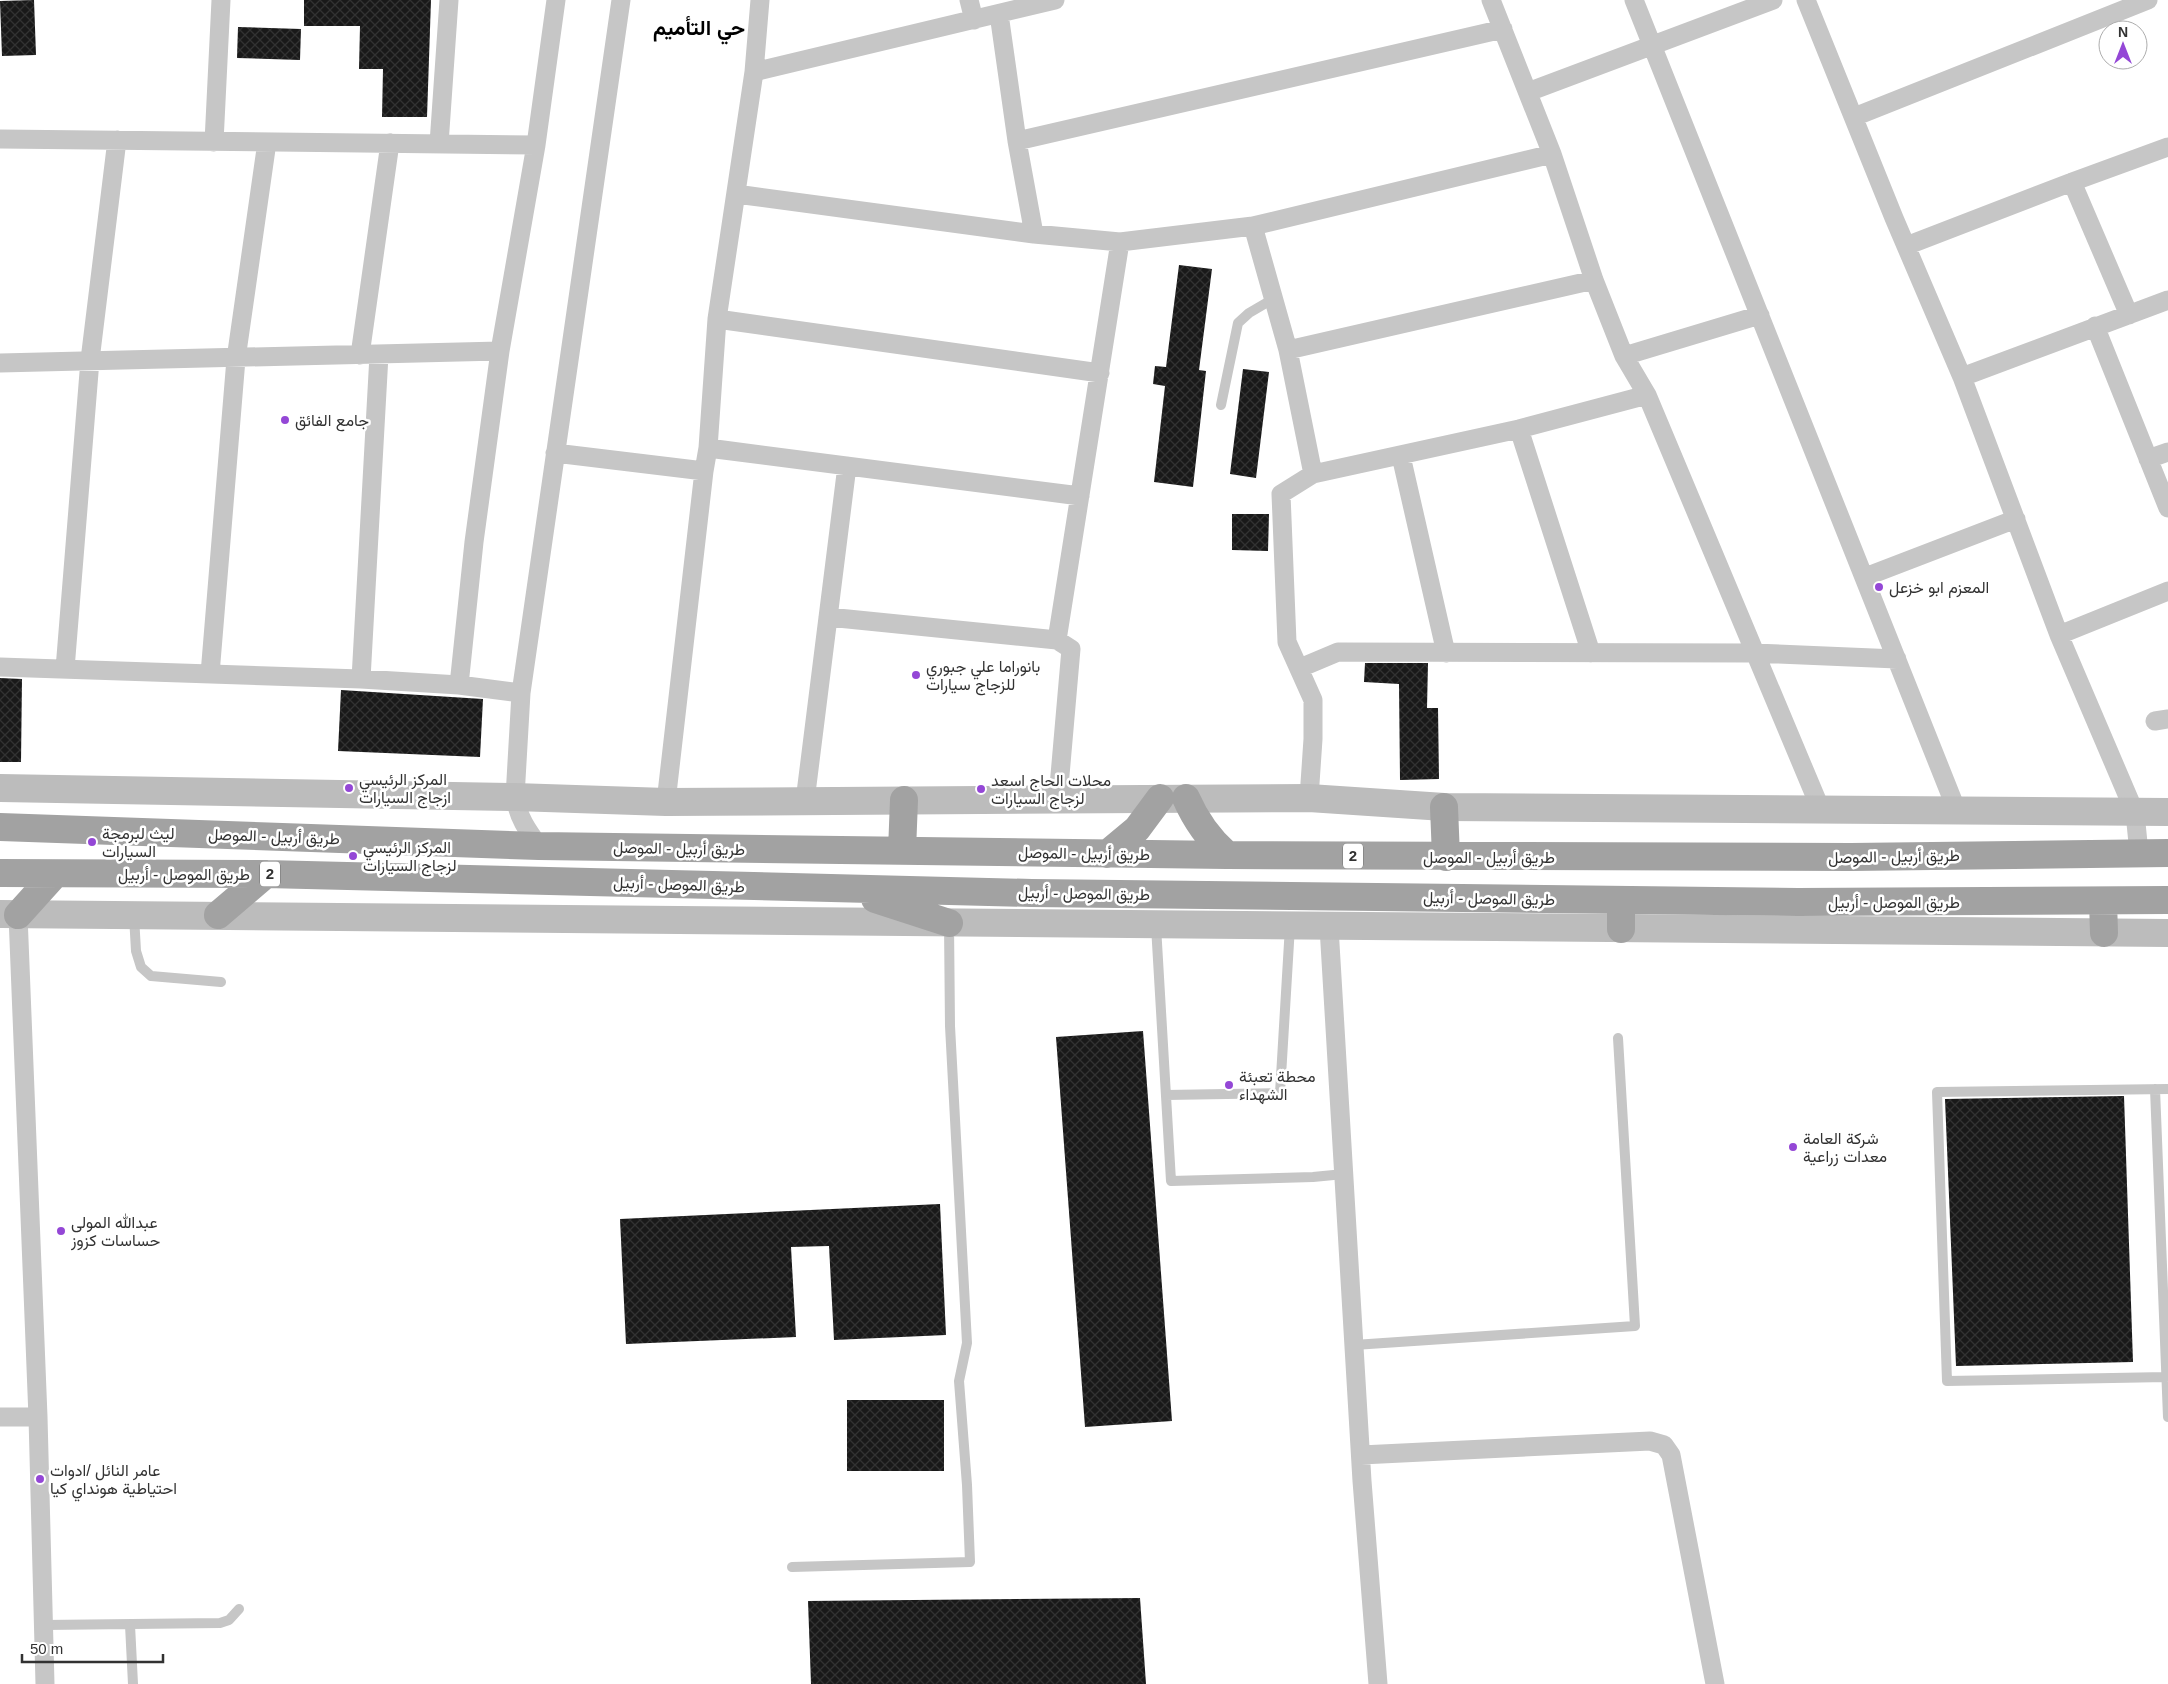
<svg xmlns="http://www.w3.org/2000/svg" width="2168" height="1684" font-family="Arial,Vazirmatn,sans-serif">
<defs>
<pattern id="building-cross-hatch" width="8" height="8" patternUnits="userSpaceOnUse" patternTransform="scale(1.25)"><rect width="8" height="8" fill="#191919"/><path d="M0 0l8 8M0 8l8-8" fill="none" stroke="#323232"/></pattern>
</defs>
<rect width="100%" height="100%" fill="#fff"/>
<path fill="url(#building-cross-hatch)" d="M 34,0 L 36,55 L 2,56 L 0,1 Z
M 304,0 L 431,0 L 427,117 L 382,117 L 383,69 L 359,69 L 360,26 L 304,26 Z
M 238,27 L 301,29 L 300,60 L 237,58 Z
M 1179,265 L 1212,269 L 1199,370 L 1206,371 L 1193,487 L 1154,482 L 1165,386 L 1153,384 L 1155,366 L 1166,367 Z
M 1243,369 L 1269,372 L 1256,478 L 1230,474 Z
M 1232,514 L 1269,514 L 1268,551 L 1232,550 Z
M 1365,663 L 1428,663 L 1427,708 L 1438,708 L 1439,779 L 1400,780 L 1399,684 L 1364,682 Z
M 0,678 L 22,679 L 21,762 L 0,762 Z
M 341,690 L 483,699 L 480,757 L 338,751 Z
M 1143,1031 L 1172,1421 L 1085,1427 L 1056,1037 Z
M 2124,1096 L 2133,1362 L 1956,1366 L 1945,1099 Z
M 940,1204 L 946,1335 L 834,1340 L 829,1246 L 791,1247 L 796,1337 L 626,1344 L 620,1219 Z
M 847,1400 L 944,1400 L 944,1471 L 847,1471 Z
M 1140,1598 L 1146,1684 L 811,1684 L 808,1601 Z"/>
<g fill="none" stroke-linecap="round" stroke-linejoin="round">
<path stroke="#c6c6c6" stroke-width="10" d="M 1221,405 L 1238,323 L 1249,313 L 1273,299
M 134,916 L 136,951 L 141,967 L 151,976 L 221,982
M 1156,926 L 1171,1181 L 1313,1177 L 1344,1174
M 2155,1089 L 2168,1417
M 1166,1095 L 1280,1093 L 1290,926
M 1354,1345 L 1635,1326 L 1618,1038
M 2166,1377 L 1947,1381 L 1937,1092 L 2168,1089
M 792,1567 L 970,1562 L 967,1485 L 959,1381 L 967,1343 L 950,1026 L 949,924
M 44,1625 L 220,1623 L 229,1620 L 239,1609
M 130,1625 L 133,1684"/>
<path stroke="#c6c6c6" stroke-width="19" d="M 969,0 L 974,20
M 1491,0 L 1552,154 L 1594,280 L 1624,356 L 1647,395 L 1821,810
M 1634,0 L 1957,811
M 1806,0 L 1894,218 L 1962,377 L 2059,635 L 2135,813 L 2139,853
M 999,14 L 1017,141 L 1034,234
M 754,72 L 1055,0
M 1528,92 L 1773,0
M 1854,117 L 2148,0
M 0,139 L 536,145
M 1017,141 L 1503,29
M 214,142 L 221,0
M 439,144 L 449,0
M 2072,182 L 2129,315
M 736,194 L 1034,234 L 1120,242
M 1253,226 L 1288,350 L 1313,474 L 1281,494 L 1287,642 L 1313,700 L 1313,739 L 1309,798
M 1906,246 L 2072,182 L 2168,147
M 717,319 L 1100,373
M 2095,326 L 2168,508
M 1288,350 L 1594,280
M 360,355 L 390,143
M 1624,356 L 1760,315
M 0,363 L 500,351
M 1962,377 L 2168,300
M 1519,429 L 1591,653
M 708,448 L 1080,496
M 555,453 L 704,471
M 1401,456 L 1446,653
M 2148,459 L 2168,452
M 1313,474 L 1519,429 L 1647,395
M 1865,577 L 2016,519
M 828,617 L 1057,640
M 2059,635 L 2168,591
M 0,667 L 361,679 L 459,685 L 521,693
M 1300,668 L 1338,652 L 1754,653 L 1897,659
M 65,669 L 90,360 L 117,140
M 210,674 L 236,359 L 267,142
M 361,679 L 379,355
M 459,685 L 474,542 L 500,351 L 536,145 L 556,0
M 2155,721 L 2168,719
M 1058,798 L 1071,649 L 1057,640 L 1120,242 L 1253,226 L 1552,154
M 805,801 L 847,466
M 666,802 L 704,471 L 708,448 L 717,319 L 754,72 L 760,0
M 539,846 C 527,830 518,817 515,797 L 521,693 L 621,0
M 18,915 L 38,1417 L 45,1684
M 1329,927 L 1362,1481 L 1378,1684
M 0,1417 L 38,1417
M 1361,1455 L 1650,1441 L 1664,1445 L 1671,1455 L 1715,1684"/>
<path stroke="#bcbcbc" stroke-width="28" d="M 0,788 L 515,797 L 666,802 L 1309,798 L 1444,807 L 2168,812
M 0,914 L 2168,933"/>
<path stroke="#a2a2a2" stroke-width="28" d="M 1186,798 C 1196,821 1209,839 1227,855
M 1444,807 L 1446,857
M 0,827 L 539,846 L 1227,855 L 1851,857 L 2168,853
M 902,851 L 904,800
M 1107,854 L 1137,829 L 1160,798
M 0,873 L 266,874 L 1032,893 L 1798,902 L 2168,900
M 875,899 L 949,923
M 1621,900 L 1621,929
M 2103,901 L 2104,933
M 18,915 L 55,874
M 218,915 L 266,874"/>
</g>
<g fill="#9447d6" stroke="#fff" stroke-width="2">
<circle cx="285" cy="420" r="5"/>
<circle cx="1879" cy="587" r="5"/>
<circle cx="916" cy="675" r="5"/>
<circle cx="349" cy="788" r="5"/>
<circle cx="981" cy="789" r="5"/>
<circle cx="92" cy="842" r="5"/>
<circle cx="353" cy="856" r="5"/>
<circle cx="1229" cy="1085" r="5"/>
<circle cx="1793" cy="1147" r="5"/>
<circle cx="61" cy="1231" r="5"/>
<circle cx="40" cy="1479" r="5"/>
</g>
<g text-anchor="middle" stroke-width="5" stroke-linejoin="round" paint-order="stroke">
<g fill="#fff" stroke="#707070" stroke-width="1">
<rect x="1343" y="843.5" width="20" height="25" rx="4"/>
<rect x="260" y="861.5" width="20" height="25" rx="4"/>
</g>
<g font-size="15" font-weight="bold" fill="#323232">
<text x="1353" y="861">2</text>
<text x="270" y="879">2</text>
</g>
<g font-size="16" fill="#323232" stroke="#fff" text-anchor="start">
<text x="295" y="426">جامع الفائق</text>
<text x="1889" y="593">المعزم ابو خزعل</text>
<text x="926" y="672">بانوراما علي جبوري<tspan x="926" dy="18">للزجاج سيارات</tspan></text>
<text x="359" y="785">المركز الرئيسي<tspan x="359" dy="18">ازجاج السيارات</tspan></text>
<text x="991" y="786">محلات الحاج اسعد<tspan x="991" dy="18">لزجاج السيارات</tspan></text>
<text x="102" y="839">ليث لبرمجة<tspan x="102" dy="18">السيارات</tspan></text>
<text x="363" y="853">المركز الرئيسي<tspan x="363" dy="18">لزجاج السيارات</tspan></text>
<text x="1239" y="1082">محطة تعبئة<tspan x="1239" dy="18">الشهداء</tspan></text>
<text x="1803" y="1144">شركة العامة<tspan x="1803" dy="18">معدات زراعية</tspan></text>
<text x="71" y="1228">عبدالله المولى<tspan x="71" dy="18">حساسات كزوز</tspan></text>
<text x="50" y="1476">عامر النائل /ادوات<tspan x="50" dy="18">احتياطية هونداي كيا</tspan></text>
</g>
<g font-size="16" fill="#323232" stroke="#fff">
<text transform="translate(274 836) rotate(2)" y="6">طريق أربيل - الموصل</text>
<text transform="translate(679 848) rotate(1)" y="6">طريق أربيل - الموصل</text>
<text transform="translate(1084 853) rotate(1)" y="6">طريق أربيل - الموصل</text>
<text transform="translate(1894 856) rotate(-1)" y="6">طريق أربيل - الموصل</text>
<text x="1489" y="863">طريق أربيل - الموصل</text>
<text x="184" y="880">طريق الموصل - أربيل</text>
<text transform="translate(679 884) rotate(2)" y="6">طريق الموصل - أربيل</text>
<text transform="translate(1084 893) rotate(1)" y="6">طريق الموصل - أربيل</text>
<text transform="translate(1489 898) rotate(1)" y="6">طريق الموصل - أربيل</text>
<text x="1894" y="908">طريق الموصل - أربيل</text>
</g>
<g font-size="21" font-weight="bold" fill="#000" stroke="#fff">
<text x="699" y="35">حي التأميم</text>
</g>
</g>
<g transform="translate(2123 45)"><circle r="24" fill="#ffffff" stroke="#adadad"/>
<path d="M0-4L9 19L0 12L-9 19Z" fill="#9447d6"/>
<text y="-8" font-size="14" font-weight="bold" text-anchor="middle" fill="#323232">N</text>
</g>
<path d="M22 1654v8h141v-8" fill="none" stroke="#323232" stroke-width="2.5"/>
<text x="30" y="1654" font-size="15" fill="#323232" stroke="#ffffff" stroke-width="4" paint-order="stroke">50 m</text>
</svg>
